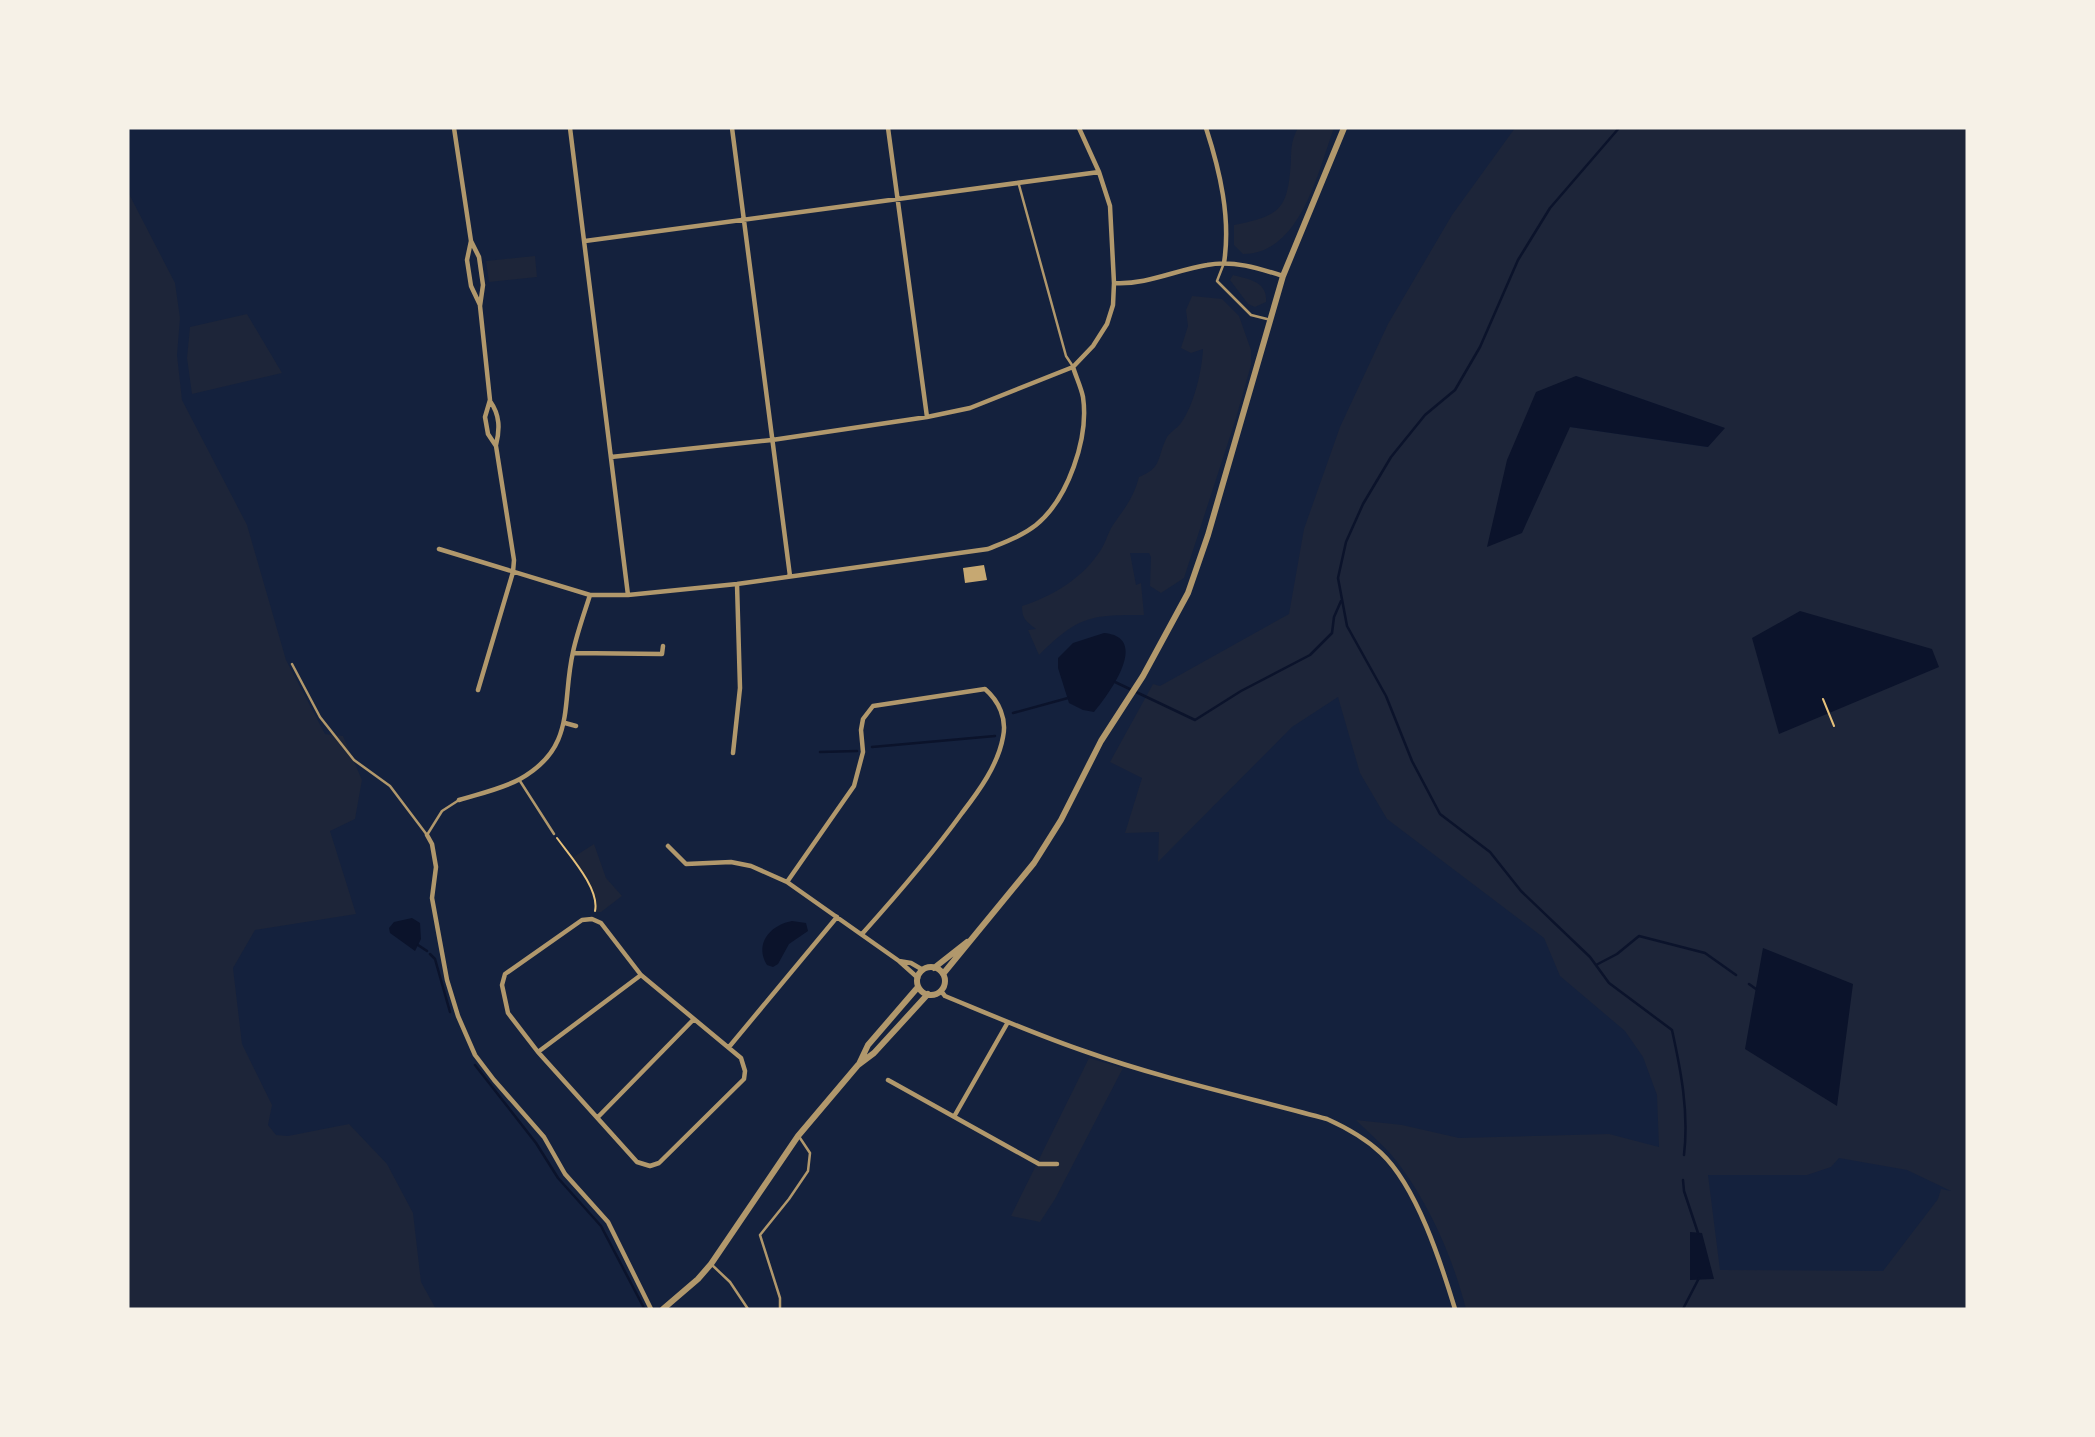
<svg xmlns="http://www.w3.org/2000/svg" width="2095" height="1437" font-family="Lato,sans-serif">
<rect width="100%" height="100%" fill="#14213d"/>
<path fill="#1d2539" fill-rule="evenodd" d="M 1298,128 L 1334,128 C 1318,171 1301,254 1243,254 L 1234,245 L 1234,225 C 1282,216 1288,208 1291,160 C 1291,147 1292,139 1298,128 Z
M 1515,128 L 1967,128 L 1967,1309 L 1466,1309 C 1453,1259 1432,1210 1401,1167 C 1389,1150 1371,1135 1356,1120 L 1402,1125 L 1459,1138 L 1609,1134 L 1659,1147 L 1657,1095 L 1643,1057 L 1625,1031 L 1560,976 L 1544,938 L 1387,819 L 1360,773 L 1338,697 L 1292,727 L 1158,862 L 1159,832 L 1125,833 L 1142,778 L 1110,762 L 1153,684 L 1160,686 L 1289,614 L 1304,529 L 1340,427 L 1388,324 L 1452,215 ZM 1576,376 L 1724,428 L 1707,447 L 1570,427 ZM 1839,1158 L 1907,1170 L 1951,1191 L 1941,1189 L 1938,1199 L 1883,1271 L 1720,1270 L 1708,1175 L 1807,1175 L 1831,1167 Z
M 128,192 L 175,283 L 180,318 L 177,355 L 182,400 L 247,525 L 286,660 L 325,734 L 343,736 L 362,780 L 355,819 L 330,831 L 356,914 L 255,930 L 233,968 L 242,1044 L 272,1105 L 268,1125 L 276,1135 L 288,1136 L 349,1124 L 387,1164 L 413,1213 L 421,1282 L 436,1309 L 128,1309 Z
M 535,256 L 537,277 L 489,282 L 486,261 Z
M 1233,275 C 1249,279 1268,282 1266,302 L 1255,307 L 1248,304 L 1230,280 Z
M 1192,296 L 1222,299 L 1239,316 L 1251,350 L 1251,365 L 1236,418 L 1184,578 L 1161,593 L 1150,586 L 1151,557 L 1149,553 L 1130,553 L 1136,585 L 1141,583 L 1144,615 C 1089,615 1079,616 1039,655 L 1028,630 L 1036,629 C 1026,621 1022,619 1022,606 C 1051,597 1081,579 1098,554 C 1105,546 1107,534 1113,525 C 1126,506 1133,499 1139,477 C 1162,468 1157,458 1166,439 C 1169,432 1177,429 1181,423 C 1194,405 1202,371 1203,349 L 1191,353 L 1181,348 L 1188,326 L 1186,310 Z
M 247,314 L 282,373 L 192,394 L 187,358 L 190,327 Z
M 594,844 L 606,878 L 622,896 L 601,912 L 595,912 L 596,898 L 572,858 Z
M 1089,1058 L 1123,1068 L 1055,1199 L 1040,1222 L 1011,1216 Z"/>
<path fill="#0b132b" d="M 1576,376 L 1725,428 L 1708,447 L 1570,427 L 1522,533 L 1487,547 L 1507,460 L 1536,392 Z
M 1800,611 L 1932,649 L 1939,667 L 1779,734 L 1752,638 Z
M 1104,633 C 1151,637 1109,694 1094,712 L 1083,710 L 1069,703 L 1058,668 L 1058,658 L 1073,643 Z
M 412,918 L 420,923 L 421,939 L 415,951 L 390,933 L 389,928 L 394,922 Z
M 792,921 L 806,923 L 808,931 L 789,944 L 778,964 L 773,967 L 767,965 C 754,944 770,925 792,921 Z
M 1763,948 L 1853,984 L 1837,1106 L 1745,1049 Z
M 1690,1232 L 1702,1233 L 1714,1279 L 1690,1280 Z"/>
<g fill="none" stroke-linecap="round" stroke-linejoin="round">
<path stroke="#0b132b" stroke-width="2.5" d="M 1619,128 L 1550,208 L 1518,260 L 1480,347 L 1455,390 L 1425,415 L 1391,457 L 1363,504 L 1346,542 L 1338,578 L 1347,626 L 1386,696 L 1412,761 L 1440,814 L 1490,852 L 1521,891 L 1590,957 L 1609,983 L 1672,1030 C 1681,1071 1689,1112 1684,1155
M 1115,682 L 1195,720 L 1241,691 L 1310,655 L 1332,633 L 1334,617 L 1341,601
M 1013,713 L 1068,698
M 872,747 L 995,736
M 820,752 L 857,751
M 418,945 L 427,951
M 430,954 L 435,959 L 450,1012
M 1596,965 L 1617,954 L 1639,936 L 1705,953 L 1736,975
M 1749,984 L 1756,989
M 475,1065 L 536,1143 L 558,1178 L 601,1226 L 644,1308
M 1683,1180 L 1684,1191 L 1698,1233
M 1683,1309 L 1699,1278"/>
</g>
<path fill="#c6a872" d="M 984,565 L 987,580 L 965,583 L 963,568 Z"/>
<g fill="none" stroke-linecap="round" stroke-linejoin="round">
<path stroke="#e5c07b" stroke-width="2" d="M 1823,699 L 1834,726
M 557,838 C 570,856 600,889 595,911"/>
<path stroke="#b1986c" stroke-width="2.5" d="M 1019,185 L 1066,356 L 1072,365
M 1224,263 L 1217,281 L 1251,315 L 1267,319
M 292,664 L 320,717 L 354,760 L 390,786 L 427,835 L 442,811 L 459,800
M 520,781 L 554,834
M 711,1264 L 730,1282 L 748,1309
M 780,1309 L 780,1298 L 760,1235 L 789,1199 L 808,1171 L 810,1153 L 800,1138"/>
<path stroke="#b1986c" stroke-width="4.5" d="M 454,128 L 471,241 L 467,260 L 471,286 L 480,305
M 570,128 L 628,595
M 732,128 L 790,576
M 888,128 L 927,417
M 1206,128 C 1220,171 1231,218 1224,263
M 471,241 L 479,257 L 483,285 L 480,306 L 490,400 L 485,417 L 488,434 L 496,446 L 514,560 L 513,572 L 478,690
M 585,241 L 1099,172
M 1114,283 C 1146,285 1176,270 1207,265 C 1233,260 1258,268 1283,276
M 490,401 C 500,415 500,429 496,445
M 611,457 L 772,440 L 927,417 L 970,408 L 1073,367 L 1093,346 L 1107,324 L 1113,305 L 1114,283 L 1110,206 L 1099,172 L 1079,128
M 439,549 L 590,595 L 628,595 L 737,584 L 988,549 C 1005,542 1022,536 1036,525 C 1068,499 1089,438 1083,397 C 1081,387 1076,377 1073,367
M 573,653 L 662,654 L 663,646
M 565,723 L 576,726
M 733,753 L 740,688 L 737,584
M 459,800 C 478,794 502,789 520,779 C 577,747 561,704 573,652 C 577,633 584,614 590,595
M 427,835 L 432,844 L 436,867 L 432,898 L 447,980 L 458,1016 L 475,1055 L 494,1080 L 544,1137 L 565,1174 L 608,1222 L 651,1309
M 668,846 L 686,864 L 731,862 L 751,866 L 787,882 L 899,961 L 918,978
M 787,882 L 854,786 L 863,752 L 861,730 L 863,719 L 873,706 L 985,689 C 999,701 1007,719 1003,737 C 998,765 979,791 962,813 C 931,856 897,895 862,934
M 592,919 L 601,923 L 641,975 L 741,1058 L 745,1071 L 744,1079 L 659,1163 L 650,1166 L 637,1162 L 538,1052 L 508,1013 L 502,985 L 505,974 L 582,920 Z
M 899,961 L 911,963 L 923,970
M 941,991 L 945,996 C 991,1015 1037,1035 1084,1051 C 1163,1079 1246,1097 1327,1119 C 1347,1128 1365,1138 1381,1153 C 1417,1187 1441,1263 1455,1309
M 729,1047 L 837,917
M 538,1052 L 641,975
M 888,1080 L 1039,1164 L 1057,1164
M 955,1115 L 1008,1022
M 598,1117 L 693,1020"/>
<path stroke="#b1986c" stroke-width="6" d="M917 981a14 14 0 1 1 28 0a14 14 0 1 1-28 0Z
M 934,968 L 967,942
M 943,974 L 1034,863 L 1061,820 L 1101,741 L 1143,676 L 1188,593 L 1208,535 L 1283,276 L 1344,128
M 859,1064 L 868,1045 L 918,987
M 663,1309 L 698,1279 L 711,1264 L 798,1136 L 858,1065 L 874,1053 L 928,994"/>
</g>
<rect width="2095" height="1437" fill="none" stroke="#f6f1e7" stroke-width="259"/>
</svg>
